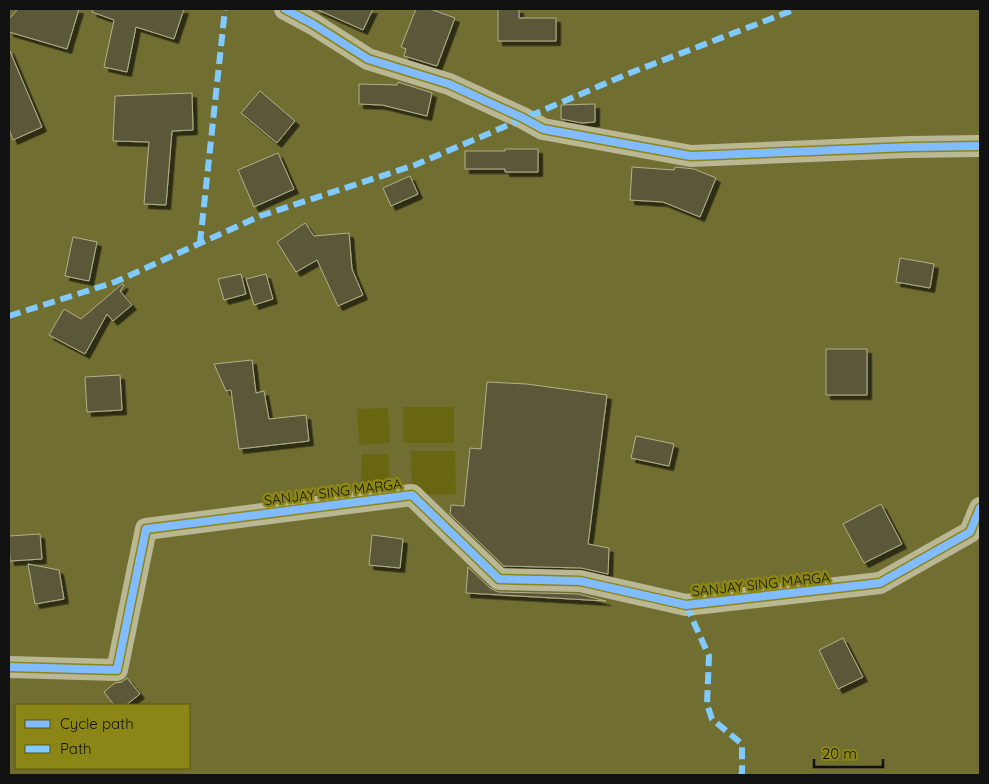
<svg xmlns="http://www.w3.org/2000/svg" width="989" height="784" font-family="Quicksand,sans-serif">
<defs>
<filter id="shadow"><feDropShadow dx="4.5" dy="4.5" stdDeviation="0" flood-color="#0009"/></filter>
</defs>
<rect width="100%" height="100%" fill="#716e31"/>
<path fill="#696611" d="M 403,407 L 454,407 L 454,443 L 403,443 Z
M 388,408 L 390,443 L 359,445 L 357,409 Z
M 411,451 L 455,451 L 456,494 L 412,495 Z
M 362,454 L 389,454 L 389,497 L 361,497 Z"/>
<path fill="#5a5838" stroke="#b3b18c" filter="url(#shadow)" d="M 18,9 L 79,9 L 67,49 L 9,32 L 9,19 Z
M 93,9 L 184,9 L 174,39 L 136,27 L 127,72 L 104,67 L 114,20 L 92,12 Z
M 316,9 L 373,9 L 363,30 Z
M 416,9 L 430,9 L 455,18 L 437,66 L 404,56 L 406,49 L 401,47 Z
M 498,9 L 519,9 L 519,18 L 556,18 L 556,41 L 498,41 Z
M 9,49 L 42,127 L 13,140 L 9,129 Z
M 398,82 L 432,93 L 427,116 L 382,105 L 359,104 L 359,84 L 397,85 Z
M 260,91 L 295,121 L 277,143 L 241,113 Z
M 192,93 L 193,130 L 172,131 L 166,205 L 144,204 L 149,142 L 113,141 L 115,96 Z
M 595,104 L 595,122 L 582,123 L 561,119 L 561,105 Z
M 505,149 L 538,149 L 538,172 L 505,172 L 505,169 L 465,169 L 465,151 L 505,151 Z
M 278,153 L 294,189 L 254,207 L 238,170 Z
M 632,167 L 674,170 L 675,167 L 694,169 L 716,178 L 700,217 L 663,202 L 630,200 Z
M 410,176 L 418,194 L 391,206 L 383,188 Z
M 305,223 L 314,236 L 349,233 L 352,269 L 363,295 L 338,306 L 317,260 L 296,272 L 277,242 Z
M 73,237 L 97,242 L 89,281 L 65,276 Z
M 900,258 L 934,264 L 930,288 L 896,282 Z
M 241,274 L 246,294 L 224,300 L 218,279 Z
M 266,274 L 273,299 L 254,305 L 246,279 Z
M 122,284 L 124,285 L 120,291 L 132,305 L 113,321 L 107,314 L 85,354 L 49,335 L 64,309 L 81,319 Z
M 826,349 L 867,349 L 867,395 L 826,395 Z
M 252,360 L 256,393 L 264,391 L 269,419 L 306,415 L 309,441 L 239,449 L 231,390 L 226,391 L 214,364 Z
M 120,375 L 122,410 L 87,412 L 85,377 Z
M 487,382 L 527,384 L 607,395 L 588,544 L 609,548 L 608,574 L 581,568 L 504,566 L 450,514 L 451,505 L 464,506 L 470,448 L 481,449 Z
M 636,436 L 674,444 L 669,466 L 631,458 Z
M 881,504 L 902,544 L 864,563 L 843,524 Z
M 40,534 L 42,559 L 10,561 L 9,536 Z
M 372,535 L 403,539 L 400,568 L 369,565 Z
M 28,564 L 59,570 L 64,599 L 35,604 Z
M 468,567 L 490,588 L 498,592 L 578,594 L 606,601 L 466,593 Z
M 843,638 L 863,677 L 838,689 L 819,650 Z
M 127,678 L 140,694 L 126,705 L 114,705 L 104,692 L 115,683 L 122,682 Z"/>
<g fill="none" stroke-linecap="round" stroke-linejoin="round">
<path stroke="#b9b794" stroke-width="22" d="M 285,9 L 313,24 L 368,59 L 449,84 L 523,118 L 543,129 L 691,156 L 910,147 L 980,146
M 9,667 L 117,670 L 146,529 L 412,495 L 499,579 L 580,581 L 686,605 L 880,583 L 970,532 L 980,508"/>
<path stroke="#80caff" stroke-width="6" stroke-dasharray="12 6" stroke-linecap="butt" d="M 200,243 L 225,9
M 9,316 L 115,282 L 260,216 L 415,165 L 630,73 L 796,9
M 686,605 L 709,656 L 707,704 L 712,719 L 742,744 L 742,773 L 740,775"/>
<g stroke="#8c8616" stroke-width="11">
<path id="cycleway" d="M 285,9 L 313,24 L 368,59 L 449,84 L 523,118 L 543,129 L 691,156 L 910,147 L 980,146
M 9,667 L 117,670 L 146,529 L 412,495 L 499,579 L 580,581 L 686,605 L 880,583 L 970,532 L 980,508"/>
</g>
<use href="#cycleway" stroke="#80bcff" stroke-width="8"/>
</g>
<g text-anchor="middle" stroke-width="5" stroke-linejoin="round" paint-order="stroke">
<g font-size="14" fill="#111" stroke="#8c8616">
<text transform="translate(333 492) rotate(-7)" y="5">SANJAY SING MARGA</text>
<text transform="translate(761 584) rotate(-6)" y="5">SANJAY SING MARGA</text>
</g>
</g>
<rect width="989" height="784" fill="none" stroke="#111111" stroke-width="20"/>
<rect x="15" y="704" width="175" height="65" fill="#8c8616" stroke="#5b5714"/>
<rect x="25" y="720" width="25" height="8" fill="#80bcff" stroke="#5b5714"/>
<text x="60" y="729" font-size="15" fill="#111111">Cycle path</text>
<rect x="25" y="745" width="25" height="8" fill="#80caff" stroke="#5b5714"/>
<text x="60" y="754" font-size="15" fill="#111111">Path</text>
<path d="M814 759v8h69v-8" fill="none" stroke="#111111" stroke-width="2.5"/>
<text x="822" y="759" font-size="15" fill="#111111" stroke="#8c8616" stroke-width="4" paint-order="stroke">20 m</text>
</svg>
